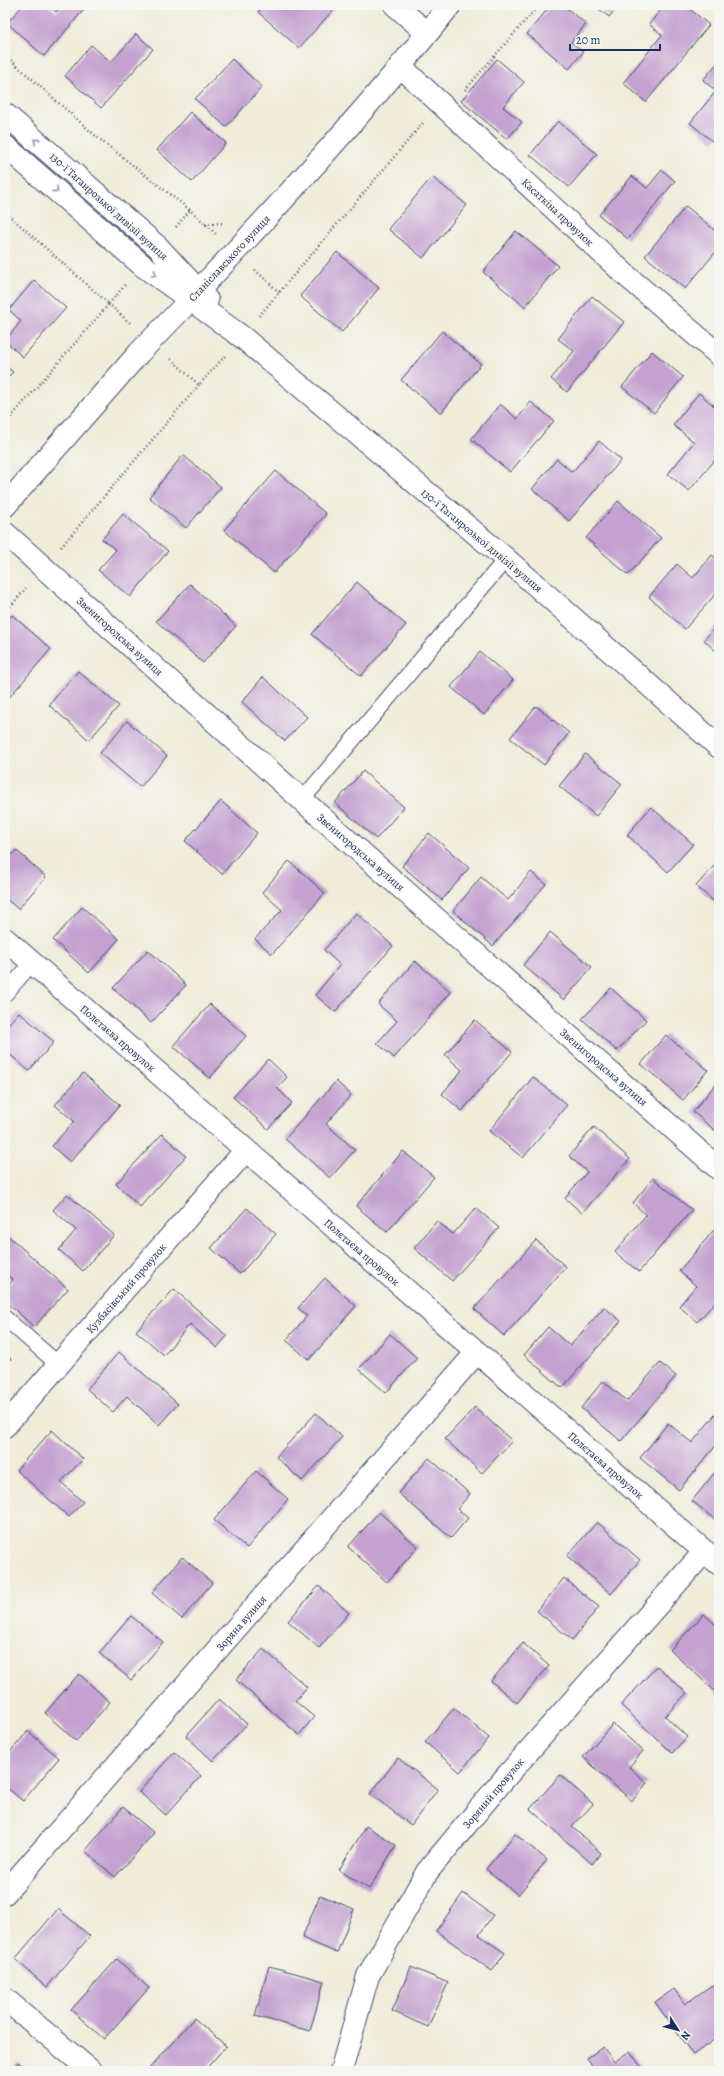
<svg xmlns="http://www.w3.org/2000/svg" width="724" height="2076" font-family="Alegreya,serif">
<rect width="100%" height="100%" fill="#f6f6f2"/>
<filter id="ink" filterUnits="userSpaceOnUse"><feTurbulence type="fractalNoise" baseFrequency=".025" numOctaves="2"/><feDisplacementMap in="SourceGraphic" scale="8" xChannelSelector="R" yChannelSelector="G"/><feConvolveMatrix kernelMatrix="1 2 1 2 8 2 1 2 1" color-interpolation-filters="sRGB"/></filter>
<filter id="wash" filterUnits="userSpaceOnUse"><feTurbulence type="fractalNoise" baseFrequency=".012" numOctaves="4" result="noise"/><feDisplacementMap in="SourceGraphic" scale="16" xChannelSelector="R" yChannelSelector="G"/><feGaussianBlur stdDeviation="0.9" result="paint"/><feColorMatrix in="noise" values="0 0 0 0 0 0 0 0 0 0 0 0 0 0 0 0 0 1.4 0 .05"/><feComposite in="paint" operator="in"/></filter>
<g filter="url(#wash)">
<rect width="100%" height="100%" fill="#f0ecd9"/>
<g id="blocks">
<path fill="#c4a1d0" d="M 23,5 L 48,5 L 56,12 L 63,5 L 88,5 L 44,56 L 7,23 Z
M 265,5 L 329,5 L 334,9 L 299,48 L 258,12 Z
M 551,5 L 563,5 L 586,24 L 571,42 L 583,52 L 569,69 L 527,34 Z
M 594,5 L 619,5 L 609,17 Z
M 665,5 L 685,5 L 709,25 L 646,102 L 623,83 L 662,35 L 649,24 Z
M 136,34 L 153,49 L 101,108 L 65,76 L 91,45 L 111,62 Z
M 232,59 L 262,87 L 226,127 L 195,99 Z
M 497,59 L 524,82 L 503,107 L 522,122 L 507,139 L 461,101 Z
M 719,61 L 719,135 L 713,142 L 690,123 L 716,91 L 703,80 Z
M 190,112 L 226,143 L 192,182 L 157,150 Z
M 558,121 L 597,154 L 569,187 L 530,155 Z
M 662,170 L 675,181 L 628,239 L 599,215 L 632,176 L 647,188 Z
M 432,177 L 467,205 L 423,258 L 388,229 Z
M 686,206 L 719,234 L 719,248 L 685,289 L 645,256 Z
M 516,231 L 558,266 L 525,307 L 483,272 Z
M 337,252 L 379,288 L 342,332 L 300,296 Z
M 34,280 L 66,308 L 23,357 L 5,341 L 21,321 L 9,310 Z
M 592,296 L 624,322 L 567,392 L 551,379 L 574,351 L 558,339 Z
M 442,331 L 481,364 L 441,413 L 401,380 Z
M 652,351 L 683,377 L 654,413 L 622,387 Z
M 5,365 L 13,372 L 5,380 Z
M 699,393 L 719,410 L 719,455 L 689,491 L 668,474 L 694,442 L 673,425 Z
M 531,402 L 554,421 L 510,472 L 471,439 L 500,404 L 517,419 Z
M 599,441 L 621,460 L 569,521 L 532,489 L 557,459 L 572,472 Z
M 183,455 L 221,487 L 186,528 L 149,497 Z
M 276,471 L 326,514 L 274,573 L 224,530 Z
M 618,501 L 661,538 L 628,575 L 586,538 Z
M 123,514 L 168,551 L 130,597 L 98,570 L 116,550 L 102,539 Z
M 712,555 L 719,561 L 719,590 L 685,629 L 649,597 L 677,564 L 693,578 Z
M 357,582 L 406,625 L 361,676 L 312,634 Z
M 190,584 L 236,626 L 203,663 L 156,621 Z
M 12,615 L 51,649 L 5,702 L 5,623 Z
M 719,623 L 719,654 L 704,640 Z
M 480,652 L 513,680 L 484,715 L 451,687 Z
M 78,671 L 119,706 L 89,740 L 49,705 Z
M 263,677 L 307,717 L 285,741 L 242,702 Z
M 536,706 L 569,733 L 544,765 L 510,738 Z
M 127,721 L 167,756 L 140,787 L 100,753 Z
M 585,754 L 622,784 L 596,816 L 559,786 Z
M 363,771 L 404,807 L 376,839 L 335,803 Z
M 221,801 L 257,833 L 222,874 L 185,841 Z
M 651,807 L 693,844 L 668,872 L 627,835 Z
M 429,833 L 469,868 L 442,900 L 402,866 Z
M 16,850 L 46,877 L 18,909 L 5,898 L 5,863 Z
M 289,861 L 325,893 L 272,954 L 255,939 L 282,910 L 262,892 Z
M 714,866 L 719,870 L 719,906 L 696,886 Z
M 531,872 L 546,884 L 493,946 L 453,911 L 481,877 L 508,900 Z
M 82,907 L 119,939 L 89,973 L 53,940 Z
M 356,913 L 393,946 L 335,1012 L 315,995 L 340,965 L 324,950 Z
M 550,932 L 592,967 L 564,1000 L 523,965 Z
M 148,950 L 186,985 L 151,1023 L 113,988 Z
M 415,961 L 451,992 L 394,1058 L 377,1043 L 397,1021 L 378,1004 Z
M 611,988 L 646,1020 L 617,1051 L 582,1019 Z
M 210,1004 L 246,1036 L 210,1078 L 173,1046 Z
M 19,1012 L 54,1042 L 29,1071 L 5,1050 L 5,1028 Z
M 475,1020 L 512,1052 L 462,1111 L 442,1094 L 462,1070 L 445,1055 Z
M 666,1035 L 708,1070 L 683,1100 L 641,1064 Z
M 268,1059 L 287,1077 L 277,1088 L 292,1103 L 268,1129 L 233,1097 Z
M 83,1073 L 120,1105 L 70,1162 L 52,1146 L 74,1121 L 55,1105 Z
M 533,1077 L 567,1105 L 523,1158 L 489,1131 Z
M 719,1080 L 719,1134 L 693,1112 Z
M 336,1081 L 351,1095 L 326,1124 L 355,1150 L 330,1178 L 285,1139 Z
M 594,1127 L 630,1159 L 582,1213 L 565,1198 L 587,1172 L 569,1156 Z
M 162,1134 L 186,1156 L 140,1207 L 116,1184 Z
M 403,1151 L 434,1177 L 387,1232 L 356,1206 Z
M 653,1178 L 692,1210 L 639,1272 L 615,1252 L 646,1215 L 633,1203 Z
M 67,1194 L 114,1235 L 83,1271 L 59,1250 L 76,1230 L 53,1210 Z
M 247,1208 L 276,1234 L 240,1274 L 211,1248 Z
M 476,1208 L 499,1228 L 452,1281 L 414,1248 L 437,1221 L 453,1234 Z
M 714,1230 L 719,1234 L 719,1298 L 697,1322 L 679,1306 L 696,1286 L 679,1271 Z
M 5,1233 L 68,1289 L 34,1327 L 5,1301 L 5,1289 L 13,1280 L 5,1273 Z
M 536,1240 L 566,1267 L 504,1336 L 474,1309 Z
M 325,1278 L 356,1306 L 309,1360 L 286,1340 L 307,1316 L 298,1308 Z
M 174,1289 L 227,1336 L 217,1348 L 190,1324 L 164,1355 L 136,1331 Z
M 604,1307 L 621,1321 L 562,1388 L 524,1355 L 548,1327 L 570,1346 Z
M 390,1334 L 417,1358 L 386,1393 L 359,1369 Z
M 119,1352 L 178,1404 L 159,1425 L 127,1396 L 113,1412 L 87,1389 Z
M 5,1354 L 11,1359 L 5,1366 Z
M 660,1363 L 676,1376 L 621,1441 L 581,1408 L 603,1381 L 627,1401 Z
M 475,1407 L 512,1441 L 482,1473 L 445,1439 Z
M 719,1410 L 719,1442 L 679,1490 L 640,1458 L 668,1423 L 692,1443 Z
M 316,1413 L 342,1437 L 302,1481 L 276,1457 Z
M 52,1430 L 83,1459 L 61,1482 L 83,1502 L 69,1517 L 16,1470 Z
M 429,1458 L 470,1494 L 457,1509 L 468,1518 L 451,1538 L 398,1493 Z
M 719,1467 L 719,1523 L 692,1501 Z
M 256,1471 L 288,1499 L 247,1548 L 214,1520 Z
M 379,1512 L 418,1547 L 387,1582 L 348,1547 Z
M 597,1522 L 640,1560 L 611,1594 L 567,1556 Z
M 182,1557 L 212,1583 L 182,1619 L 152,1593 Z
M 564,1578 L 599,1607 L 572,1640 L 537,1611 Z
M 319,1586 L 349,1613 L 319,1648 L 288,1621 Z
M 704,1614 L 719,1628 L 719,1663 L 717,1666 L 719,1668 L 719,1695 L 670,1650 Z
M 131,1616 L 163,1642 L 131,1680 L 99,1653 Z
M 523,1643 L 549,1666 L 517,1703 L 491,1681 Z
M 263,1649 L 307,1687 L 295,1701 L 314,1717 L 299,1735 L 236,1680 Z
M 657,1666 L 687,1693 L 665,1716 L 687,1737 L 672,1753 L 621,1705 Z
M 79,1674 L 110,1702 L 76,1741 L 45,1713 Z
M 219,1699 L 247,1724 L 213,1761 L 186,1736 Z
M 454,1708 L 489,1738 L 460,1772 L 425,1742 Z
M 613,1724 L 643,1751 L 629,1767 L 647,1783 L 632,1801 L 583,1757 Z
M 28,1731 L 59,1758 L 23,1801 L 5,1786 L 5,1758 Z
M 174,1752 L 201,1776 L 166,1815 L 139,1792 Z
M 398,1758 L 438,1789 L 411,1825 L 370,1794 Z
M 560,1775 L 593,1804 L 572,1827 L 601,1853 L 592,1864 L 530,1809 Z
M 123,1807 L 154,1833 L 115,1877 L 85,1851 Z
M 366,1826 L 396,1845 L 369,1889 L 339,1870 Z
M 515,1834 L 547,1860 L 518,1895 L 486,1869 Z
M 463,1893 L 493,1915 L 479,1935 L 505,1953 L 492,1971 L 436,1931 Z
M 320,1895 L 354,1909 L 337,1953 L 302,1938 Z
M 58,1909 L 90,1936 L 47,1987 L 15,1959 Z
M 117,1959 L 149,1988 L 104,2039 L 71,2010 Z
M 269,1966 L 324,1981 L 310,2031 L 255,2016 Z
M 411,1967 L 448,1983 L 428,2027 L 392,2011 Z
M 712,1985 L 719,1994 L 719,2036 L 693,2055 L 655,2002 L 674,1989 L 685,2004 Z
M 194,2018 L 226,2046 L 204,2071 L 147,2071 Z
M 603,2047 L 614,2062 L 630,2051 L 644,2071 L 596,2071 L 587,2058 Z
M 18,2062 L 29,2071 L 10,2071 Z"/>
</g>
</g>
<g filter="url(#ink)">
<use href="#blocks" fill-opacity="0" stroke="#3b4b70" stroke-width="1"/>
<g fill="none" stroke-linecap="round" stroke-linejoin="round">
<g stroke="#3b4b70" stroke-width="17">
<path id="service" d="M 302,800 L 506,559
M 5,994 L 32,963
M 5,1318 L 59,1365"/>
</g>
<g stroke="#3b4b70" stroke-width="24">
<path id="minor" d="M 395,5 L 427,33
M 400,66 L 629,278 L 719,355
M 198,291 C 285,199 371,105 450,5
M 5,506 L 139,353 L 190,300
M 5,533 L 302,800 L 719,1169
M 5,939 L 719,1564
M 5,1426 L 246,1150
M 5,1893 L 477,1352
M 5,1999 L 91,2071
M 341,2071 L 368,1976 L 427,1872 L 504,1779 L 705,1551"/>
</g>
<g stroke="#3b4b70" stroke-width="24">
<path id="tertiary" d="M 5,114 L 158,247 L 207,300
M 5,146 L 142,265 L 242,337 L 506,559 L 719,747"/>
</g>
<path stroke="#3b4b70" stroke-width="2.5" stroke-dasharray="1 3" stroke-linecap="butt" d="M 5,55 L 98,138 L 190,210
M 465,90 L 539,5
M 5,212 L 109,304 L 5,424
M 205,224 L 224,223
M 176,227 L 190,210 L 216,234
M 255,270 L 280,293
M 125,285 L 109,304 L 131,324
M 259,316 L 423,123
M 171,359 L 199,385 L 225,356
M 61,547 L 199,385
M 5,613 L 26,588"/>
<use href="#service" stroke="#fff" stroke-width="15"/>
<use href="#minor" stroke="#fff" stroke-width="22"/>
<use href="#tertiary" stroke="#fff" stroke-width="22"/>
</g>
<defs><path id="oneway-chevron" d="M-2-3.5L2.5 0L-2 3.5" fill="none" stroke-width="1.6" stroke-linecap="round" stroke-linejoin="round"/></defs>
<g stroke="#8d97ae">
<use href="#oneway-chevron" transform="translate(36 141) rotate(-139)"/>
<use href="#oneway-chevron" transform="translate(56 190) rotate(41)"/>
<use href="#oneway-chevron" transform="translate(154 274) rotate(36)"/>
</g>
</g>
<g text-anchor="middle" stroke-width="3" stroke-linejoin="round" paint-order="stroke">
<g font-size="11" fill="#1b2f5e" stroke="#f6f6f2">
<text transform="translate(109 206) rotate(42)" y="4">130-ї Таганрозької дивізії вулиця</text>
<text transform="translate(558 212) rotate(43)" y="4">Касаткіна провулок</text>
<text transform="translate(229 258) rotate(-47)" y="4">Станіславського вулиця</text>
<text transform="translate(482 540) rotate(40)" y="4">130-ї Таганрозької дивізії вулиця</text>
<text transform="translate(120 636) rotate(42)" y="4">Звенигородська вулиця</text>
<text transform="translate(361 852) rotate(41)" y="4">Звенигородська вулиця</text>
<text transform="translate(118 1038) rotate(41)" y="4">Полєтаєва провулок</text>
<text transform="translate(604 1067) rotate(41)" y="4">Звенигородська вулиця</text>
<text transform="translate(362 1252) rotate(41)" y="4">Полєтаєва провулок</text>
<text transform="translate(126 1288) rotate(-49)" y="4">Кузбасівський провулок</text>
<text transform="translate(606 1465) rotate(41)" y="4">Полєтаєва провулок</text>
<text transform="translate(241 1623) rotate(-49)" y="4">Зоряна вулиця</text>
<text transform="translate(493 1793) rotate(-50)" y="4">Зоряний провулок</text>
</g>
</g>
<rect width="724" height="2076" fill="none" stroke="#f6f6f2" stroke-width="20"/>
<g transform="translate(678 2030) rotate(126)" stroke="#f6f6f2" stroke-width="3" paint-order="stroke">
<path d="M0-3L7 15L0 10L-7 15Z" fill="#1b2f5e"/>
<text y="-6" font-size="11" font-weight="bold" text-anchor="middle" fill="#1b2f5e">N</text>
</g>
<path d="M570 44v6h90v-6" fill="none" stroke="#1b2f5e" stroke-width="2"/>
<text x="576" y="44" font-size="12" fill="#1b2f5e" stroke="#f6f6f2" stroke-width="3" paint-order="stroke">20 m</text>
</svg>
